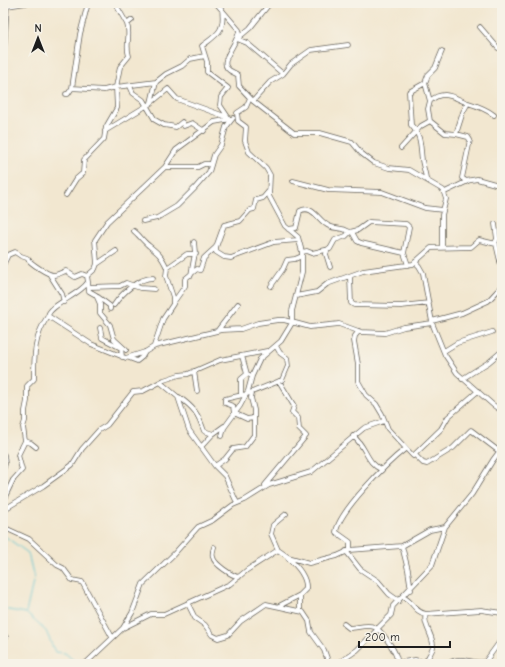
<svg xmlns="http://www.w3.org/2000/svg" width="505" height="667" font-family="'Comic Neue',sans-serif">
<rect width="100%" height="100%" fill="#f7f3e8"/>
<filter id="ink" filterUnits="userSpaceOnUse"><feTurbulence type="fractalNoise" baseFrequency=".025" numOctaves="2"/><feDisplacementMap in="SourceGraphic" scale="8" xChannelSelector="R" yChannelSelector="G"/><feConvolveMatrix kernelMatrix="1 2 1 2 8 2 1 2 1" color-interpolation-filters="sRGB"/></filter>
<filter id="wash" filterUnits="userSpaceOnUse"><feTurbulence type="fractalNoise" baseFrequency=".012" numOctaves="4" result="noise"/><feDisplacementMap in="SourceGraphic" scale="16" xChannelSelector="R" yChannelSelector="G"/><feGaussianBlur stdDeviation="0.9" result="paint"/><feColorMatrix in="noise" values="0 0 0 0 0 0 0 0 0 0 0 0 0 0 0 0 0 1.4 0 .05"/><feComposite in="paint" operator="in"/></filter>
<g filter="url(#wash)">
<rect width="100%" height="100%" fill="#f2e7d0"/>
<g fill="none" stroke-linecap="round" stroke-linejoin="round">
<path stroke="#59c5d2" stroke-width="1" d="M 3,535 L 28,553 L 34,578 L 26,613 L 46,631 L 55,652 L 65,653 L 78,664
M 3,609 L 26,613"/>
</g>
</g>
<g filter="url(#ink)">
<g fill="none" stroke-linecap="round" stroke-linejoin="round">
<g stroke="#67635b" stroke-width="5.5">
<path id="minor" d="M 115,3 L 127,24
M 216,3 L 239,30 C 239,42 220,59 227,68 C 230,72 234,72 238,75 L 239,86 L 253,101 L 294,133 L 320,133 L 352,142 L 361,153 L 374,163 L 389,168 L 409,170 L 443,190 L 446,199 L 442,215 L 442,246
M 270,3 L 250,28 L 237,39 L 247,43 L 283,74
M 7,6 L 26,3
M 222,9 C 225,31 218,34 202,46 L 207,62 L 207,72 L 228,88 L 221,97 L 220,105 L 228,117
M 480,27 L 498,48 L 502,48
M 3,67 L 7,3
M 425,83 L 430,101
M 130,86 L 133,93 L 143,100 L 155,120 L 164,125 L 176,127 L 182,122 L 184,126 L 192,123 L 204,131
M 72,88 L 80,34 L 88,3
M 66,94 L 68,94 L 72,88 L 104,90 L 116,87 L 120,67 L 129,56 C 125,45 131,35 127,24 L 132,20
M 253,101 L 270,82 L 283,74 L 291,64 L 311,50 L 348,45
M 151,103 L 168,89 L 177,99 L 227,117
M 468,103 L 463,112 L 456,134 L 468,137 L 470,140 L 462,178 L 466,181 L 477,179 L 502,186
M 430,121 L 445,133 L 456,134
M 105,131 L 151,103 L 156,82
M 401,148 L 421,126 L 430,121 L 428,109 L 430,101 C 444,89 454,98 468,103 C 478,106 486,109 494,115
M 165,167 L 176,150 L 214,122 L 231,119
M 426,178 C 425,172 423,166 422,160 C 420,146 422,136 411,125 L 409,92 L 425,83 L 428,75 L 435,68 L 442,51
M 293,181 L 328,190 L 382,192 L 425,208 L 443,210
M 268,192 L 263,198 L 256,200 L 254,209 L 250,210 L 240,221 L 224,225 L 216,247 L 216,252 L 224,257 L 231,258 L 274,242 L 298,240
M 445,192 L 468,181
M 66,195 L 76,179 L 83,173 L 84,160 L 104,139 L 106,127 L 117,108 L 116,87 L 156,82 L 166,74 L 182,66 L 190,59 L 205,56
M 143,221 L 157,218 L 177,206 L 195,188 L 209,172 L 214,155 L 221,145 L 226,127 L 233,118
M 495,224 L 497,239 L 495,243
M 288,229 L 296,228 L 300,211 C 313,204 318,221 329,226 C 337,230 340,226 350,232 L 358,230 L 369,222 L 406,224 L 409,227 L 404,253 L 408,265
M 134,231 C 139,235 143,241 148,245 C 158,253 161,255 167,268
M 352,232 L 357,241 L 361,243 L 404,253
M 328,249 L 326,254 L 330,267
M 302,252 L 307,251 L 312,253 L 330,249 L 335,240 L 346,236 L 350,232
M 415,262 L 419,266 L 423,273 L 432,322
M 97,263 L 95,240 L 107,222 L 165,167 L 198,167 L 204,164 L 211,164
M 3,265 L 8,255 L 15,252 L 21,256 L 27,258 C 30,263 48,275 54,275 C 58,275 62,272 66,271 L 75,277 L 82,274 L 87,276 L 88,282 C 80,295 49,305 48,316 L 91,344 L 126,358 L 145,352 L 155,346 L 221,330 L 241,329 L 258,323 L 278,320 L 284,320 L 310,327 L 339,324 L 361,332 L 385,333 L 404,327 L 432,323 L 445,355 L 457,373 L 493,405 L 502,411
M 50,275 L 62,294 L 64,302
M 191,275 L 195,253 L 194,242
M 87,276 L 95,269 L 97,264 L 116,251
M 350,277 L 351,303 L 354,305 L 401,306 L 429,303
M 88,282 L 89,291 L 96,295 L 100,304 L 100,313 L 110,325 L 114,339 L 126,350
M 271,286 L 283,269 L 287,260 L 295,259 L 302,256
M 89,287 L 120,286 L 126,283 L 140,288 L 154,289
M 296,296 L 317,292 L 327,284 L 363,271 L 413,264 L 431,248 L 471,247 L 479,240 L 496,244 L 502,270
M 98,297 L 110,306 L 110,309
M 173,303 L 185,286 L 185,279 L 197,269 L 200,270 L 204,258 L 216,247
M 114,305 C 122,293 138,278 153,278
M 432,321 L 462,313 L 488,301 L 502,286
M 100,328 L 102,338 L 121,348 L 122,357
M 218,330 L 238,304
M 359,331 L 355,336 L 354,341 L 358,364 L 358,381 L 366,395 L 376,404 L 382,414 L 388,429 L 413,456 L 441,429 L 448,417 L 478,391
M 154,346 L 163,319 L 173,304 L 173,297 L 166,276 L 167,268 L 187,254 L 196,254
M 444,351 L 457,343 L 492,332
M 242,356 L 247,374 L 252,376
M 129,358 L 137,361 L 142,357 L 145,352
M 194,371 L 197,391
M 462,379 L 489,362 L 502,351
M 160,382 L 178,397 L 189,430 L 215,466 L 225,476 L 237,503
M 241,395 L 241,379 L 247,374
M 179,397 C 194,408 198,413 204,431 L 213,434 L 224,426
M 254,418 L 247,419 L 234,413 L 233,406 L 225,403 L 225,399 L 247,394 L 282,380 L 288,366 L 287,358 L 280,353 L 276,346
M 222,436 L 224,428 L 240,406 L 248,391 L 252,376 L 260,359 L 281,341 L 292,323 L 292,311 L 302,272 L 302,252 L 298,237 L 285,226 L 269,196 L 270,175 L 266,168 L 249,152 L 245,141 L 246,127 L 238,121 L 237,113 L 246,107 L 250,98
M 353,436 C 367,447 365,462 382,470
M 25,441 L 31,443 L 36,447
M 201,447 L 213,434
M 415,455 L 423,463 L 427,464 L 453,448 L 471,430 L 500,452
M 215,466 L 225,459 L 233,449 L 245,447 L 254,435 L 254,410 L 251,398 L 252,392
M 3,470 L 5,464 L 4,455
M 265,485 L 306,436 L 299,429 L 298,418 L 292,412 L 294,406 L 279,381
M 3,501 L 13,480 L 22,470 L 18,455 L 25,441 L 23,427 L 25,421 L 25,411 L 27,401 L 27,386 L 34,379 C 34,356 34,336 48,316
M 3,510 L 43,486 L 72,465 L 82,449 L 99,430 L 107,425 L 133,392 L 143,391 L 164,380 L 179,375 L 188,374 L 220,360 L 267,351
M 286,514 L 273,525 L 271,534 L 278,550 L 288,557 L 309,563 L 337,556 L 350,550 L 402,546 L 430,530 L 445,527
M 3,527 L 29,539 L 57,565 L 63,568 L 72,580 L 82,582 L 112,637
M 402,546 L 408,570 L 411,590
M 214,547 C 213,550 212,554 213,557 C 214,564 232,576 239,577
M 350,550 L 350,542 L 336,532 C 339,511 387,463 405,449
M 346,551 L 360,569 L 378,581 L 389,594 L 399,601
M 288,558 C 296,565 307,577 306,589 L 300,595 L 300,610
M 403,597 C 413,601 414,612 426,614 L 481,610 L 502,613
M 188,604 L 195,618 L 205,625 L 212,635 L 218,638 L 228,635 L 241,621 L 266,604 L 303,612 L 309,621 L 311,632 L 324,650 L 329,664
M 279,606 L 300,595
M 344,624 L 349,628 C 357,628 367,624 374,627 C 382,630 399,655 397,663
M 123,628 L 132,613 L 143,584 L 174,554 L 198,527 L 213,520 L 233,505 L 245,500 L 269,485 L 311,472 L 364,428 L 384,421
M 377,629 L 391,615 L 393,606 L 432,565 L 445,527 L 472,494 L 493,460 L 499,452 L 502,452
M 3,638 L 6,637
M 426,661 C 428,657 432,652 433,647 C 434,636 422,624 426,614
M 397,663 L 415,660 L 431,664
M 85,664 L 123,628 L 151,614 L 164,614 L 230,584 L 247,570 L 278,550
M 337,664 L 357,650 L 378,629
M 448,664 C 461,654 473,665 485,662 L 501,640"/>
</g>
<use href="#minor" stroke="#fff" stroke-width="4"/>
</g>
</g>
<rect width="505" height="667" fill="none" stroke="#f7f3e8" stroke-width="16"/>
<g transform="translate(38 38)" stroke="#f7f3e8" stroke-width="3" paint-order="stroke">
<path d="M0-3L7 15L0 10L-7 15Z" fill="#1c1c1c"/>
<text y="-6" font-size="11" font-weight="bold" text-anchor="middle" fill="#1c1c1c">N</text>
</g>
<path d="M359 641v6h91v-6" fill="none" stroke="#1c1c1c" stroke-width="2"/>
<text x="365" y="641" font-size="12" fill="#1c1c1c" stroke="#f7f3e8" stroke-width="3" paint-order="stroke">200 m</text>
</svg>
